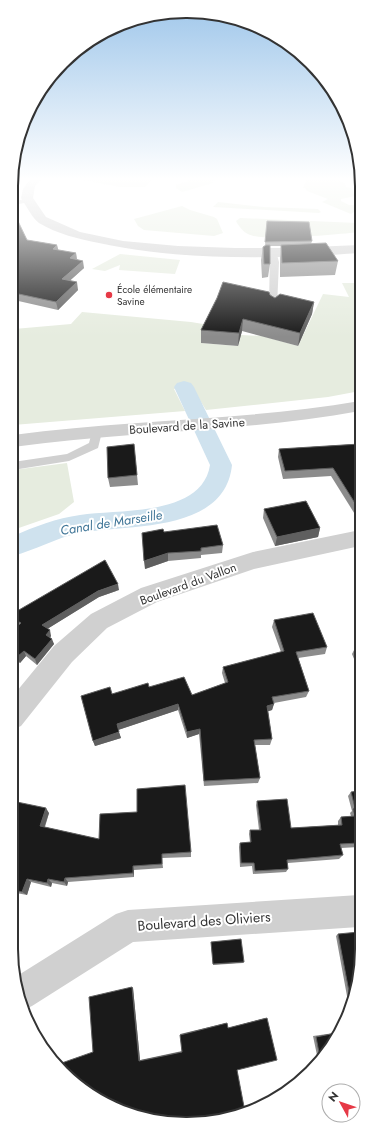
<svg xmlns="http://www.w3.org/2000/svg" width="373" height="1135" font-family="Jost,sans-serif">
<rect width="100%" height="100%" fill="#fff"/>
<path fill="#e6ecdf" d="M 85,178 L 154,178 L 145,187 L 120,187 L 83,180 Z
M 196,178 L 221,178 L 212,182 L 213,183 L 182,192 L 176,188 L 176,185 Z
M 307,178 L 330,178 L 345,183 L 346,187 L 351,188 L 355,196 L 341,199 L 341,201 L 349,205 L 360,205 L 360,207 L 351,214 L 322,202 L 328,199 L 307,191 L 305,188 L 303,188 Z
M 218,202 L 263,207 L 318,209 L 321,212 L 319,213 L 213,207 Z
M 182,206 L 190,210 L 214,217 L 217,219 L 223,233 L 214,236 L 144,230 L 138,226 L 134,219 Z
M 240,218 L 357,223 L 360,232 C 341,234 261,242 248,234 C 243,232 238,225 236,221 Z
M 120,254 L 180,260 L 175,274 L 119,270 L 120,265 L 105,271 L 92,269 Z
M 342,283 L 360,283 L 360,391 L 328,397 L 206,410 L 191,386 L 174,389 L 185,411 L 13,425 L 14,329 L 71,324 L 82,312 L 191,322 L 209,325 L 201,343 L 238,346 L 241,335 L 262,336 L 298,346 L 323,294 L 349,297 Z
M 67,463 L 74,502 L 59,514 L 13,530 L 13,470 Z"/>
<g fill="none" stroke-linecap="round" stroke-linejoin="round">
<path fill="#cfe2ee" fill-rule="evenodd" d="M 184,381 L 191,383 L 194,387 L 232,465 C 225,534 127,524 79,533 C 56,538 35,550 13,556 L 13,536 C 34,527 57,518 80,515 C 118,509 202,517 210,465 L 174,387 L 177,383 Z"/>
<path fill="#d0d0d0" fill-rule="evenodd" d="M 14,178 L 18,178 L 14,181 Z
M 27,199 L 29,200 L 29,202 L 14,205 L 14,201 Z
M 270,251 L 276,251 L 279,262 L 277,306 L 273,309 L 269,306 Z
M 97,429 L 102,432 L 98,448 L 69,461 L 13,470 L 13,462 L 67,454 L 89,443 L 92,432 Z"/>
<path fill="#d0d0d0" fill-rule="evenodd" d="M 31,178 L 43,178 L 35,186 L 33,198 L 46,217 L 80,232 L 123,241 L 178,246 L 235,248 L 288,248 L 360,245 L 360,253 C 277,259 181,261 99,243 C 79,239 57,234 39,223 C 32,218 26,205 21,198 L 23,189 Z
M 360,401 L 360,411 C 245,432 128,431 13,447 L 13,435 C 129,419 245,421 360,401 Z
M 360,530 L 360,546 L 254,569 L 157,602 L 107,628 L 72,662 L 21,726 L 12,730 L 12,697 L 54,646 L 91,614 L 141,588 L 253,552 Z
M 359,895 L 359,927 L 133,942 L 32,1006 L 23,1010 L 17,976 L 116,914 L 128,910 Z"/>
</g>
<path fill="#8c8c8c" d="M 14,218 L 27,240 L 57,245 L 58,250 L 76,253 L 77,259 L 84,268 L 70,280 L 78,290 L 58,310 L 14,300 Z
M 267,221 L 312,241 L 311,244 L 338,261 L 335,275 L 280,277 L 280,258 L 281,246 L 270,246 L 270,264 L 268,277 L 262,278 L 261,260 L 263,247 L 265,246 Z
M 270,295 L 275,298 L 314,302 L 312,314 L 298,346 L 242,331 L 238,346 L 201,343 L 201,330 Z
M 360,433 L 360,515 L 356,516 L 331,476 L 283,479 L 278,457 L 279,449 L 356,444 L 355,442 L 357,434 Z
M 134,444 L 138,485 L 110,487 L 108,478 Z
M 264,509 L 320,528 L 318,537 L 275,546 L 263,518 Z
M 164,532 L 223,545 L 222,553 L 201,555 L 201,558 L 168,561 L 145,569 Z
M 119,590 L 99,597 L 47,629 L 51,636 L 50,638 L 54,644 L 37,665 L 26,656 L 20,663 L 12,656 L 12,631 L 18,626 L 12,622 L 12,614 Z
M 274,620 L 327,647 L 325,654 L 298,658 L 309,691 L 306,697 L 274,703 L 272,710 L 268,711 L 272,739 L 270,745 L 255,745 L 260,778 L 258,783 L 204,786 L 199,734 L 187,738 L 178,710 L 118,730 L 121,738 L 95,746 L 93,741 L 112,694 L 149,687 L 192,695 L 225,683 L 222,673 L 223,667 L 281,652 L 272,627 Z
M 359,647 L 359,671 L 352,654 L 355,648 Z
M 359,791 L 359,847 L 341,848 L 343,855 L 339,859 L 288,863 L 288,869 L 286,872 L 253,874 L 252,866 L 240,867 L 239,847 L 240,843 L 250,842 L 249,834 L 250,830 L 259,830 L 256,805 L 257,801 L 291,828 L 338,825 L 338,821 L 341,817 L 351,816 L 350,813 L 352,811 L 348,796 L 351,792 Z
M 12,801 L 49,813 L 45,827 L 99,839 L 191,852 L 191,857 L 162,858 L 163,868 L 134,870 L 134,877 L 68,882 L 67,886 L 52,883 L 51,887 L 31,882 L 27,895 L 11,892 Z
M 338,934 L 359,983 L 349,1007 L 336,936 Z
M 211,942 L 244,962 L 243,963 L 213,965 L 211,943 Z
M 132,987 L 133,988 L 140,1060 L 182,1051 L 180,1034 L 226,1023 L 227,1023 L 228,1028 L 265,1018 L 267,1018 L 237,1070 L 245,1112 L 93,1052 Z
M 334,1033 L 336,1033 L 333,1046 L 318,1060 L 313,1036 Z"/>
<path fill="#5f5f5f" d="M 57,245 L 59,253 L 53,249 Z
M 76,253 L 77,261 L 70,258 Z
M 83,261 L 84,268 L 63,287 L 62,279 Z
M 77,282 L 78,290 L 58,310 L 56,302 Z
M 314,302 L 312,314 L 298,346 L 300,333 Z
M 243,319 L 242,331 L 238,346 L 239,333 Z
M 358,508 L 360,508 L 360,515 L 356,516 Z
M 320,528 L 318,537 L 275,546 L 277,537 Z
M 168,553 L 168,561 L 145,569 L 144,561 Z
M 118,584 L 119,590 L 99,597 L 44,631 L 42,625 L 98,591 Z
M 50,630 L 51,636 L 48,640 L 46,635 Z
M 52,639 L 54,644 L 37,665 L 35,659 Z
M 24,651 L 26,656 L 20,663 L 17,657 Z
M 178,704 L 178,710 L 118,730 L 117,724 Z
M 274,704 L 272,710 L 266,712 L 267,706 Z
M 200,729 L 199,734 L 187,738 L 187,732 Z
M 119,732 L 121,738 L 95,746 L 93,741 Z
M 46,808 L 49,813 L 43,831 L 40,826 Z
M 133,866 L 134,870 L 134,877 L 133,873 Z
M 65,878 L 68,882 L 67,886 L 64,882 Z
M 27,879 L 31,882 L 27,895 L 22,892 Z
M 48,879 L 52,883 L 51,887 L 47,883 Z
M 132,987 L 133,988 L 140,1060 L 139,1061 Z"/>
<path fill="#1a1a1a" stroke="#5f5f5f" d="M 14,218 L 15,219 L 17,219 L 27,240 L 57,245 L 53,249 L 76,253 L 70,258 L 83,261 L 62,279 L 77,282 L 56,302 L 14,293 Z
M 267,221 L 309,222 L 312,241 L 265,242 Z
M 326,243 L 338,261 L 282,263 L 281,245 Z
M 266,245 L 270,245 L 270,264 L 264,264 L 263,247 Z
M 223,282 L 269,292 L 270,295 L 275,298 L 280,294 L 314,302 L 300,333 L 243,319 L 239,333 L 201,330 L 217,298 Z
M 360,433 L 360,438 L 357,434 Z
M 134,444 L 137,475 L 108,478 L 107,447 Z
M 360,444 L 360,508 L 358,508 L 333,468 L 285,471 L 279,449 Z
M 306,501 L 320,528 L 277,537 L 264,509 Z
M 217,525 L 223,545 L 201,548 L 201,551 L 168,553 L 144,561 L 142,533 L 163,529 L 164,532 Z
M 105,560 L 118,584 L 98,591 L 42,625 L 50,630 L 46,635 L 52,639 L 35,659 L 24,651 L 17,657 L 12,653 L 12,631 L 21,623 L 12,618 L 12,614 Z
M 313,613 L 327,647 L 296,652 L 309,691 L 272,697 L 274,704 L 267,706 L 272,739 L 254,740 L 260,778 L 204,781 L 200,729 L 187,732 L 178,704 L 117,724 L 119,732 L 93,741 L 81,696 L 110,687 L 112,694 L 148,683 L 149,687 L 184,677 L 192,695 L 228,682 L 223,667 L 284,651 L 274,620 Z
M 359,647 L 359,658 L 355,648 Z
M 185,785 L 191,852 L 162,854 L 162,864 L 133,866 L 133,873 L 65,878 L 64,882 L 48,879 L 47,883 L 27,879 L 22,892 L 11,889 L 12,801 L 46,808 L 40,826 L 99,839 L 100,814 L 137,812 L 137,789 Z
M 359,791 L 359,843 L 340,844 L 343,855 L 287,860 L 288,869 L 255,871 L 254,863 L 241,863 L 240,843 L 251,842 L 250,830 L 261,830 L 257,801 L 287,799 L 291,828 L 342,825 L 341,817 L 355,816 L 353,809 L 355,808 L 351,792 Z
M 359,932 L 359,983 L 351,1002 L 338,934 Z
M 241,939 L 244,962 L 213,964 L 211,942 Z
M 132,987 L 139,1061 L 182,1052 L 180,1035 L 227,1023 L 228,1028 L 267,1018 L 277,1060 L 237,1070 L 245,1112 L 232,1118 L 164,1123 L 109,1106 L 56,1065 L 93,1052 L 89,997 Z
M 336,1033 L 337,1035 L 333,1046 L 320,1058 L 316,1037 Z"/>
<linearGradient id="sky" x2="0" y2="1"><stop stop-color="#9ec6ea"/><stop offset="0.53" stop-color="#fff"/><stop offset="1" stop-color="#fff" stop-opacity="0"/></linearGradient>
<rect width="373" height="337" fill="url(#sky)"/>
<circle fill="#e63946" stroke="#fff" stroke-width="1.5" cx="109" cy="295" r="4"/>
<g text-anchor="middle" stroke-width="4" stroke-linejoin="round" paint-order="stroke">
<g font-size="10" fill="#333" stroke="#fff" text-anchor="start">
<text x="117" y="293">École élémentaire<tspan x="117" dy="12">Savine</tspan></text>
</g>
<g font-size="12" fill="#333" stroke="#fff">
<text transform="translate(187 426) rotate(-4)" y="4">Boulevard de la Savine</text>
<text transform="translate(188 584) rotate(-20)" y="4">Boulevard du Vallon</text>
</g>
<g font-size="13" font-style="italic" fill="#3f7597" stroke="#fff">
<text transform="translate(111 522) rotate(-9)" y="5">Canal de Marseille</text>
</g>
<g font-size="14" fill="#333" stroke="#fff">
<text transform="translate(204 921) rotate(-4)" y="5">Boulevard des Oliviers</text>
</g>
</g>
<path d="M0 0H373V1135H0ZM186 18H187A168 168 0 0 1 355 186V949A168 168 0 0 1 187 1117H186A168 168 0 0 1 18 949V186A168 168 0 0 1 186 18Z" fill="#fff" fill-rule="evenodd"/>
<path fill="none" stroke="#333" stroke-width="2" d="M186 18H187A168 168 0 0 1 355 186V949A168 168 0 0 1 187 1117H186A168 168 0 0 1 18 949V186A168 168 0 0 1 186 18Z"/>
<g transform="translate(341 1103) rotate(310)"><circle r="19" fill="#ffffff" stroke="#adadad"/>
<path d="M0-3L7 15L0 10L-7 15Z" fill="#e63946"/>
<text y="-6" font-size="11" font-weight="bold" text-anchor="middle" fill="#333333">N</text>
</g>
</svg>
